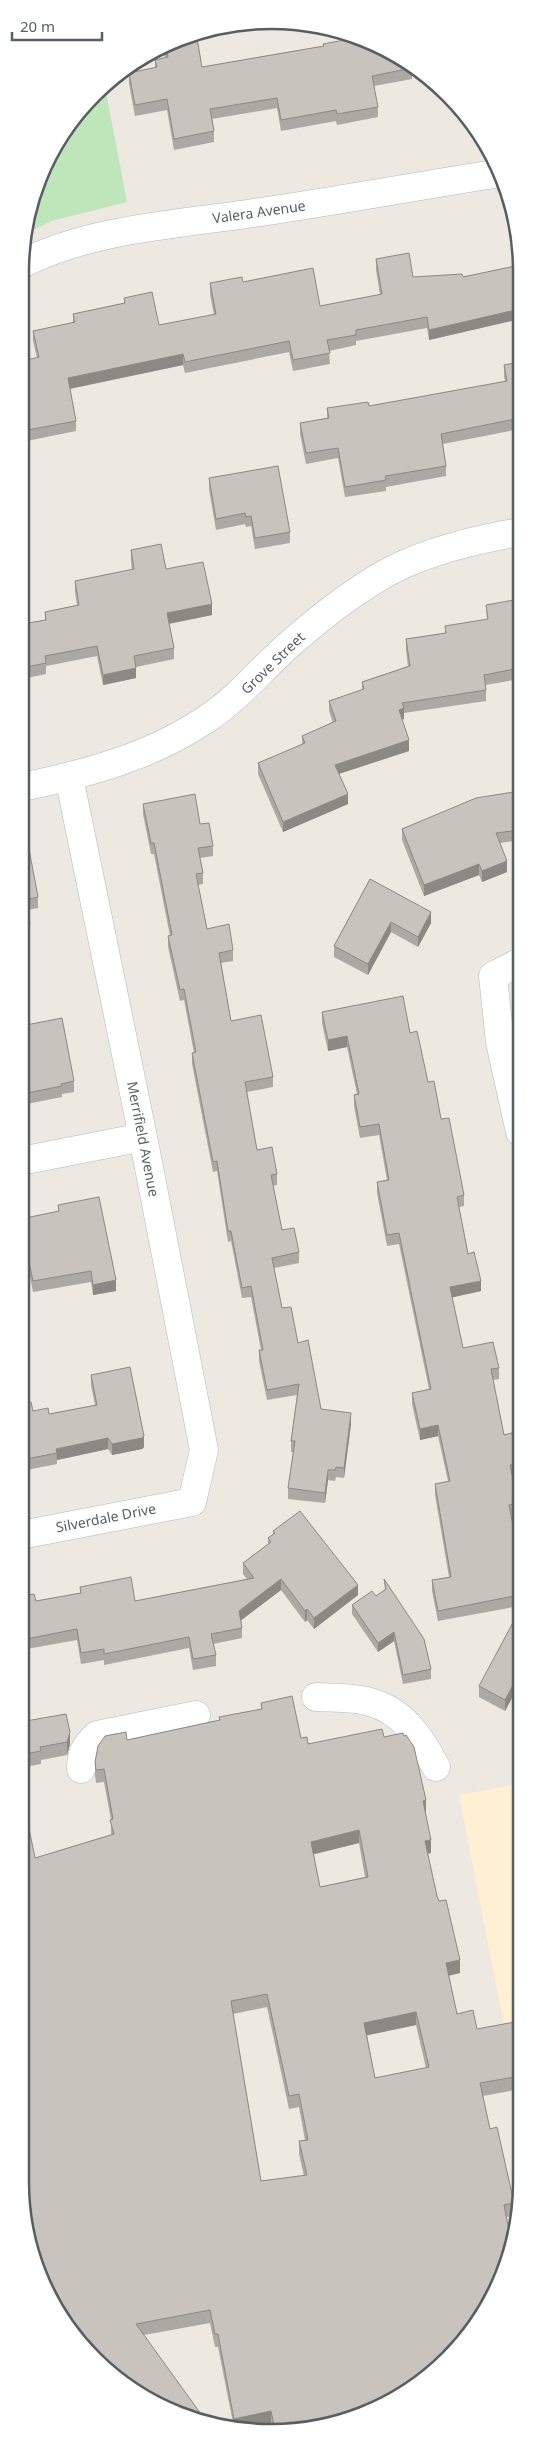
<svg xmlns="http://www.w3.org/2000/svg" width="542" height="2453" font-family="'Noto Sans',sans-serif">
<rect width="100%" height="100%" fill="#ede8e0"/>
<path fill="#fff0d3" d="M 520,1784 L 520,2107 L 459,1795 Z"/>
<path fill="#bfe6bb" d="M 105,87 L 127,202 L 52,221 L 24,234 L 53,146 Z"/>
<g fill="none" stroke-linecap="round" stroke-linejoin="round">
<g stroke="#b3b7bc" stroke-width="29">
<path id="minor" d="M 22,264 C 89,229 180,224 254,213 C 336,201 418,186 500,173
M 22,787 C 85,774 150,757 205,720 C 239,698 262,668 292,642 C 322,616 355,590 390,571 C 430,550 476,540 520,532
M 520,962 L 493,976 L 500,1042 L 520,1132
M 21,1161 L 143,1137
M 21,1535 L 192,1502 L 204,1450 L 143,1137 L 69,777
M 316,1697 C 333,1698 354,1697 370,1702 C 403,1711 421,1738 436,1767
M 81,1769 C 81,1753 85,1746 97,1735 L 196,1715"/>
</g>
<use href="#minor" stroke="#fff" stroke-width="28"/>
</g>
<path fill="#aca8a3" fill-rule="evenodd" d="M 196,33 L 202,67 L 323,46 L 323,44 L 382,46 L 415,70 L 412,70 L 412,79 L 374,86 L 378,107 L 378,117 L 337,125 L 336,121 L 281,131 L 277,108 L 212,119 L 214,131 L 214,142 L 174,150 L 167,110 L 135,116 L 129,84 L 129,73 L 155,68 L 155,60 L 165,58 L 163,50 Z
M 514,237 L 520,239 L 520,319 L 429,340 L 427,328 L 356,341 L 356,345 L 329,351 L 330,364 L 293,371 L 289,352 L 185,373 L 183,365 L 70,389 L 76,421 L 76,431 L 22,442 L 22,361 L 37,358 L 33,341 L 33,331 L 73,323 L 73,314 L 124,303 L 124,298 L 159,325 L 214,315 L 210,294 L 210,283 L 243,282 L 320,306 L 380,295 L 376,270 L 376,259 L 413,277 L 463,277 L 518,266 L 514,247 Z
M 520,362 L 520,429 L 443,444 L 446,466 L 446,476 L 386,487 L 386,491 L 345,497 L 338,458 L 306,464 L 300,434 L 300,423 L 327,418 L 327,408 L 369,406 L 505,382 L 504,376 L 504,365 Z
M 209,478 L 290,532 L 290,543 L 255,549 L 251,526 L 246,527 L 245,524 L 216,530 L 209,489 Z
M 131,550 L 166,569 L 212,615 L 169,624 L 174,648 L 174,659 L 136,667 L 136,678 L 103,685 L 97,656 L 46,666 L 46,674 L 22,679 L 22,624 L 45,620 L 45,612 L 77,605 L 75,592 L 75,581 L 132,570 L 131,561 Z
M 486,605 L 520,631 L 520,679 L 486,685 L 486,701 L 404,713 L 404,719 L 402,720 L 409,751 L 339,774 L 348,804 L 283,832 L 258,774 L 258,763 L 302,745 L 302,736 L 333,723 L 329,711 L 329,701 L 362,690 L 362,682 L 408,666 L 406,650 L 406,639 L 445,633 L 445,626 L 487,620 Z
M 520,791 L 520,840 L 500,843 L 507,872 L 482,882 L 479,875 L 424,896 L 402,840 L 402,829 Z
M 143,804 L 200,824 L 213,846 L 213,856 L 200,858 L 203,873 L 203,884 L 198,885 L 207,929 L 233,950 L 233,961 L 221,963 L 231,1021 L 273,1077 L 273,1087 L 247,1092 L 257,1150 L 277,1174 L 277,1185 L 273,1186 L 282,1230 L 299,1252 L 299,1263 L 274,1268 L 282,1308 L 298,1343 L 321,1409 L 351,1424 L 344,1478 L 336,1477 L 335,1481 L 328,1480 L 325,1503 L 288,1499 L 288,1488 L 293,1452 L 291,1452 L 291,1441 L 297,1395 L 267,1400 L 259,1361 L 259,1350 L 261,1350 L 251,1297 L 242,1298 L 231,1241 L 228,1242 L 217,1171 L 213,1172 L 192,1064 L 192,1053 L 194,1053 L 184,1000 L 180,1001 L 168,947 L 168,936 L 170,936 L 154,854 L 151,854 L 143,814 Z
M 21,846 L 38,897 L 38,908 L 27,910 L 30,924 L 30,935 L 21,937 Z
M 370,879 L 431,923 L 418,947 L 391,932 L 368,975 L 334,957 L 334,946 Z
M 322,1012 L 410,1033 L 441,1119 L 464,1195 L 464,1206 L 459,1207 L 468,1254 L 481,1291 L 452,1297 L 463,1348 L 499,1368 L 499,1379 L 493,1380 L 504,1435 L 518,1464 L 518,1474 L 512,1476 L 518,1503 L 518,1514 L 511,1515 L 518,1551 L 518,1562 L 520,1571 L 520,1583 L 517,1584 L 519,1595 L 519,1606 L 438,1621 L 432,1591 L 432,1580 L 449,1577 L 435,1495 L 435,1484 L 448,1481 L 438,1436 L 420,1440 L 412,1404 L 412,1393 L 429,1389 L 399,1244 L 387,1246 L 377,1193 L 377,1182 L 387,1180 L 379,1135 L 360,1138 L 354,1106 L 354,1095 L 357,1094 L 347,1047 L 328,1051 L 322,1023 Z
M 21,1026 L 74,1081 L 74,1092 L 62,1094 L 62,1097 L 22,1105 Z
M 58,1205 L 116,1291 L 93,1295 L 91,1282 L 33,1292 L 29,1272 L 21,1274 L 21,1219 L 58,1211 Z
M 91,1375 L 144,1447 L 142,1449 L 112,1455 L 108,1449 L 57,1460 L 57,1464 L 21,1471 L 21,1404 L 33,1411 L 49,1414 L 95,1405 L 91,1385 Z
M 273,1531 L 358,1595 L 314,1629 L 307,1620 L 305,1622 L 281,1590 L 241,1620 L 242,1628 L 242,1638 L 213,1644 L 216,1655 L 216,1666 L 193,1670 L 189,1648 L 104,1665 L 104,1660 L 81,1664 L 77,1640 L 21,1650 L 21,1596 L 36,1601 L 80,1593 L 80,1587 L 135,1601 L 247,1579 L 243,1574 L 243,1563 L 268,1544 L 268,1538 L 273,1534 Z
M 384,1579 L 431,1669 L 431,1679 L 403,1684 L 394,1641 L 378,1652 L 352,1614 L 352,1605 L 376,1596 L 385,1590 Z
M 520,1617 L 520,1699 L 513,1696 L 505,1711 L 479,1697 L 479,1686 Z
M 261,1703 L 308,1744 L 384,1737 L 426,1813 L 425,1813 L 431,1853 L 427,1854 L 437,1896 L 460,1973 L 449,1976 L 457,2014 L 477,2029 L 520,2021 L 520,2089 L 483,2096 L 490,2129 L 514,2203 L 514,2216 L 506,2217 L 351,2420 L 272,2430 L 271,2424 L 244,2430 L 234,2428 L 218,2347 L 215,2347 L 210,2323 L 144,2335 L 93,2359 L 35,1858 L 111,1835 L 111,1820 L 104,1782 L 96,1783 L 95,1775 L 95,1762 L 127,1740 L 219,1720 L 219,1717 L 261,1709 ZM 359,1843 L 365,1877 L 320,1887 L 313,1854 ZM 267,2007 L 289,2109 L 299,2107 L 305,2140 L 299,2141 L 299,2154 L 304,2176 L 261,2181 L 233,2014 ZM 416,2025 L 426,2068 L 375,2078 L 367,2035 Z
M 66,1714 L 70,1744 L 67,1755 L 41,1760 L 41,1764 L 20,1768 L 20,1722 Z"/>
<path fill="#8c8884" d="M 520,309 L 520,319 L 429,340 L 429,330 Z
M 183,354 L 183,365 L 68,389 L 68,378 Z
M 212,604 L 212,615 L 167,624 L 167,613 Z
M 136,668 L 136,678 L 103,685 L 103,675 Z
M 404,708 L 404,719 L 399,721 L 399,710 Z
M 409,740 L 409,751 L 335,775 L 335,765 Z
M 348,794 L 348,804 L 283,832 L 283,822 Z
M 507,861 L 507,872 L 482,882 L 482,871 Z
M 479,864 L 479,875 L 424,896 L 424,885 Z
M 431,912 L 431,923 L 418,947 L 418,937 Z
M 391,922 L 391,932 L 368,975 L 368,964 Z
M 347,1036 L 347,1047 L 328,1051 L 328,1040 Z
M 116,1280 L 116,1291 L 93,1295 L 93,1285 Z
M 481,1281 L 481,1291 L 450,1298 L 450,1287 Z
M 351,1413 L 351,1424 L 344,1478 L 344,1468 Z
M 438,1425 L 438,1436 L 420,1440 L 420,1429 Z
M 144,1436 L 144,1447 L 142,1449 L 112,1455 L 112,1444 Z
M 108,1438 L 108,1449 L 57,1460 L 56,1449 Z
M 328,1470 L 328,1480 L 325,1503 L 325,1493 Z
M 281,1579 L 281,1590 L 239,1622 L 239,1611 Z
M 358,1585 L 358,1595 L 314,1629 L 314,1618 Z
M 307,1609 L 307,1620 L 305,1622 L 305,1611 Z
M 394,1632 L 394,1641 L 378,1652 L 378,1643 Z
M 513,1685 L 513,1696 L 505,1711 L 505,1700 Z
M 70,1732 L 70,1744 L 67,1755 L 67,1742 Z
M 426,1800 L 426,1813 L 423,1814 L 423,1801 Z
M 359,1830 L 359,1843 L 311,1855 L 311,1842 Z
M 431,1840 L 431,1853 L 425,1854 L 425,1841 Z
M 460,1960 L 460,1973 L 446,1976 L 446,1963 Z
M 416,2012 L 416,2025 L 364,2036 L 364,2023 Z
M 271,2411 L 271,2424 L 244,2430 L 234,2428 L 234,2419 Z"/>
<path fill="#c8c3bd" stroke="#8c8884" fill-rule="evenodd" d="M 196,33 L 202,67 L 324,46 L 323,44 L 355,38 L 382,46 L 412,68 L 372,76 L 378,107 L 337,114 L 336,110 L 281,120 L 277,98 L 210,109 L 214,131 L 174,139 L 167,99 L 135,105 L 129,73 L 157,67 L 155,60 L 168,57 L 166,49 Z
M 519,236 L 520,239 L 520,265 L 514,237 Z
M 409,253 L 413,277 L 462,274 L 463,277 L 520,265 L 520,309 L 429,330 L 427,317 L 356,330 L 356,335 L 327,340 L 330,353 L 293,360 L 289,341 L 185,362 L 183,354 L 68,378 L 76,421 L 22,431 L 22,361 L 39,357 L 33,331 L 75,322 L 73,314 L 125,303 L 124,298 L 152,292 L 159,325 L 216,314 L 210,283 L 242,277 L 243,282 L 313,268 L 320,306 L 382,294 L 376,259 Z
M 520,362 L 520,418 L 441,434 L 446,466 L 385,476 L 386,480 L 345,487 L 338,448 L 306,453 L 300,423 L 329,418 L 327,408 L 368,402 L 369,406 L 507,381 L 504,365 Z
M 278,466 L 290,532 L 255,538 L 251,516 L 246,517 L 245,513 L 216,519 L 209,478 Z
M 161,544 L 166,569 L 203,562 L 212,604 L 167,613 L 174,648 L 134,656 L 136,668 L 103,675 L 97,646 L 45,656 L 46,663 L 22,668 L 22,624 L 46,620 L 45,612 L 79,605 L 75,581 L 134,569 L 131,550 Z
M 514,600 L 519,631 L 520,631 L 520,668 L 484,675 L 486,690 L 402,703 L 404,708 L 399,710 L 409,740 L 335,765 L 348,794 L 283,822 L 258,763 L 305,743 L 302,736 L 336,721 L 329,701 L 364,689 L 362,682 L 410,666 L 406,639 L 446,633 L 445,626 L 488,619 L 486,605 Z
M 520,791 L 520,830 L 496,833 L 507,861 L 482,871 L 479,864 L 424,885 L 402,829 L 476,798 Z
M 195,794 L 200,824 L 209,823 L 213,846 L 198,848 L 203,873 L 196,874 L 207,929 L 229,924 L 233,950 L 219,953 L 231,1021 L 261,1015 L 273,1077 L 245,1082 L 257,1150 L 272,1147 L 277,1174 L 271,1175 L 282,1230 L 294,1228 L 299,1252 L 272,1258 L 282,1308 L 291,1307 L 298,1343 L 308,1340 L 321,1409 L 351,1413 L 344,1468 L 336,1467 L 335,1470 L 328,1470 L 325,1493 L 288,1488 L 295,1441 L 291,1441 L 299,1384 L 267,1390 L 259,1350 L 263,1350 L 251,1286 L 242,1288 L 231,1231 L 228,1231 L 217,1161 L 213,1162 L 192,1053 L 196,1052 L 184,989 L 180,990 L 168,936 L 172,935 L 154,843 L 151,843 L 143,804 Z
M 28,844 L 38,897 L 25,900 L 30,924 L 21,926 L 21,846 Z
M 370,879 L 431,912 L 418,937 L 391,922 L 368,964 L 334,946 Z
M 403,996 L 410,1033 L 417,1031 L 428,1082 L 434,1081 L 441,1119 L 449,1118 L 464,1195 L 457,1197 L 468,1254 L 474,1252 L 481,1281 L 450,1287 L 463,1348 L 493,1342 L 499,1368 L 491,1369 L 504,1435 L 512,1433 L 518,1464 L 510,1465 L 518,1503 L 509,1505 L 518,1551 L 516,1551 L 520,1573 L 515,1574 L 519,1595 L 438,1611 L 432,1580 L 451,1577 L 435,1484 L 450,1481 L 438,1425 L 420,1429 L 412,1393 L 431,1389 L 399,1233 L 387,1235 L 377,1182 L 389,1180 L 379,1124 L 360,1127 L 354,1095 L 359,1094 L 347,1036 L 328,1040 L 322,1012 Z
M 62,1018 L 74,1081 L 61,1084 L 62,1086 L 22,1094 L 21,1026 Z
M 99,1197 L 116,1280 L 93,1285 L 91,1271 L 33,1281 L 29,1262 L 21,1263 L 21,1219 L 59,1211 L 58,1205 Z
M 130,1367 L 144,1436 L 142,1438 L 112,1444 L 108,1438 L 56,1449 L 57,1453 L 21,1460 L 21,1404 L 31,1402 L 33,1411 L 48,1408 L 49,1414 L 97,1405 L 91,1375 Z
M 300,1511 L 358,1585 L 314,1618 L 307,1609 L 305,1611 L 281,1579 L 239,1611 L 242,1628 L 211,1634 L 216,1655 L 193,1659 L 189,1637 L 104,1654 L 104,1649 L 81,1653 L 77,1629 L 21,1640 L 21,1596 L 34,1594 L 36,1601 L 81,1593 L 80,1587 L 131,1577 L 135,1601 L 254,1578 L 243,1563 L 271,1542 L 268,1538 L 275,1533 L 273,1531 Z
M 384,1579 L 424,1639 L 431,1669 L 403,1675 L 394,1632 L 378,1643 L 352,1605 L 372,1591 L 376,1596 L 386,1589 Z
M 517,1615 L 520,1617 L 520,1689 L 513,1685 L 505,1700 L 479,1686 Z
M 292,1696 L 301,1738 L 307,1737 L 308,1744 L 382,1729 L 384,1737 L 403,1733 L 404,1736 L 406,1735 L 414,1747 L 426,1800 L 423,1801 L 431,1840 L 425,1841 L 437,1896 L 439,1901 L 446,1900 L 460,1960 L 446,1963 L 457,2014 L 473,2010 L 477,2029 L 520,2021 L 520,2076 L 480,2083 L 490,2129 L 497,2127 L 514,2203 L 504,2205 L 511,2240 L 489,2307 L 436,2371 L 351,2420 L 275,2430 L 271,2411 L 234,2419 L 218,2334 L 215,2334 L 210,2310 L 136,2324 L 206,2421 L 175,2414 L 93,2359 L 39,2278 L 20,2182 L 20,1784 L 35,1858 L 114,1834 L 110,1820 L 113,1819 L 104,1769 L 96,1770 L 95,1762 L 98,1746 L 105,1736 L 126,1732 L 127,1740 L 220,1720 L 219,1717 L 262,1709 L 261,1703 ZM 359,1830 L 368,1877 L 320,1887 L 311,1842 ZM 267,1994 L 289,2096 L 299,2094 L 308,2140 L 299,2141 L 307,2175 L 261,2181 L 231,2001 ZM 416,2012 L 429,2067 L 375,2078 L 364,2023 Z
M 66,1714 L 70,1732 L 67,1742 L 40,1747 L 41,1751 L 20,1755 L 20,1722 Z"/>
<g text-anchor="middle" stroke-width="5" stroke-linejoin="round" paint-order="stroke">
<g font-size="14" fill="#595e62" stroke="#fff">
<text transform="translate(259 212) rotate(-8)" y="5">Valera Avenue</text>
<text transform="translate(273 663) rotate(-44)" y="5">Grove Street</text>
<text transform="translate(143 1139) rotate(79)" y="5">Merrifield Avenue</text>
<text transform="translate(106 1518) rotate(-11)" y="5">Silverdale Drive</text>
</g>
</g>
<path d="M0 0H542V2453H0ZM271 29H271A242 242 0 0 1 513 271V2182A242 242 0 0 1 271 2424H271A242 242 0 0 1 29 2182V271A242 242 0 0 1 271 29Z" fill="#fff" fill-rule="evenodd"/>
<path fill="none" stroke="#595e62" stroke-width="2.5" d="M271 29H271A242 242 0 0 1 513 271V2182A242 242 0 0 1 271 2424H271A242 242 0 0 1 29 2182V271A242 242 0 0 1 271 29Z"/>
<path d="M12 32v8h90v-8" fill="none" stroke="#595e62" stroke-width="2.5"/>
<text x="20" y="32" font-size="15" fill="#595e62" stroke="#ffffff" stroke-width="4" paint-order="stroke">20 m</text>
</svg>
